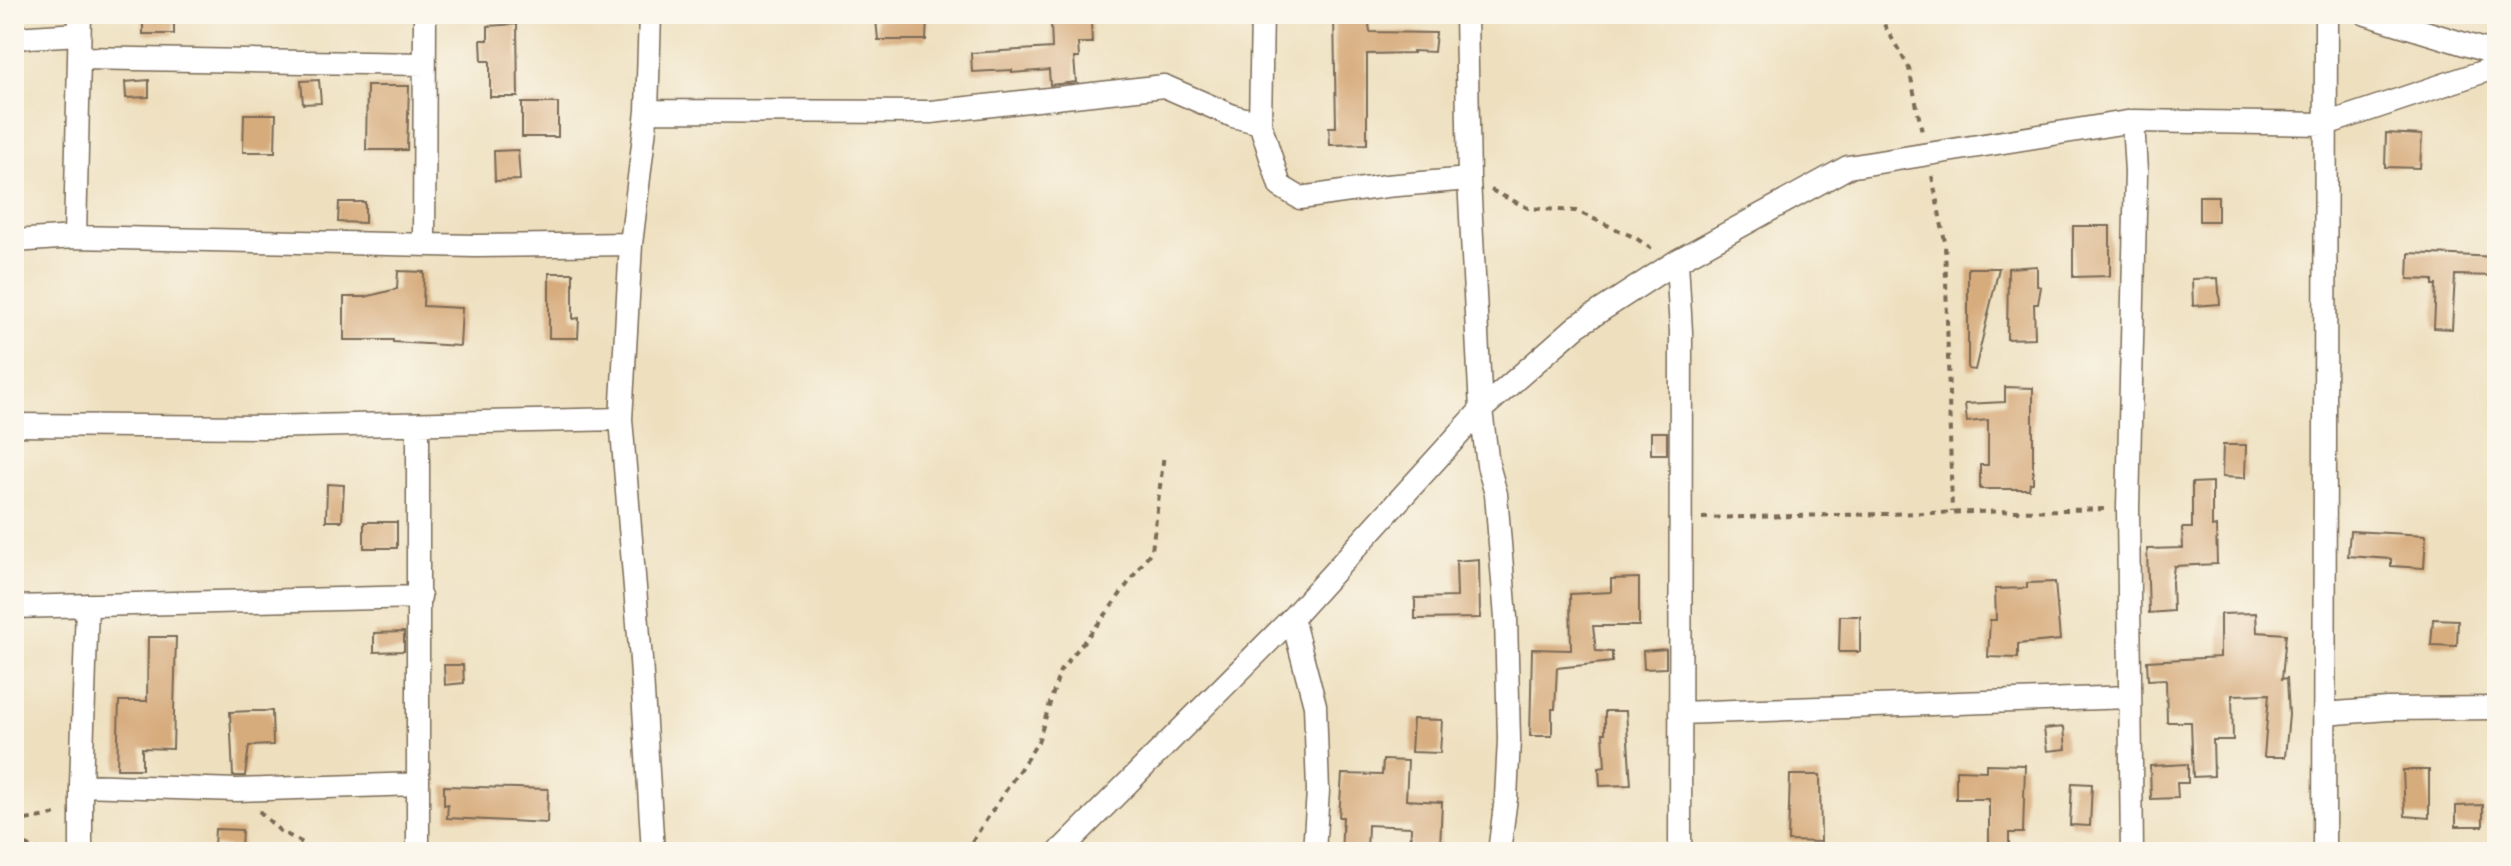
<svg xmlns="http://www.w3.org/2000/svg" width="2511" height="866" font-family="'IM FELL French Canon',serif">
<rect width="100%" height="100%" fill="#fbf7ec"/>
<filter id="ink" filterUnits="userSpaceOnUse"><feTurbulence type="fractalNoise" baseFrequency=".0125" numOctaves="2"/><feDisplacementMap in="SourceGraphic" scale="16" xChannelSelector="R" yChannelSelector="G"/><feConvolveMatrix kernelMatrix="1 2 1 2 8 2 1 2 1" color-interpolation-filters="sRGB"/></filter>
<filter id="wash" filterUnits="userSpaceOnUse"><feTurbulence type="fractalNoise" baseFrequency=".006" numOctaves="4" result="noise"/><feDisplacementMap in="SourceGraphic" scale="32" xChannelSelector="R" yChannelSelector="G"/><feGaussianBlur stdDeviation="1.8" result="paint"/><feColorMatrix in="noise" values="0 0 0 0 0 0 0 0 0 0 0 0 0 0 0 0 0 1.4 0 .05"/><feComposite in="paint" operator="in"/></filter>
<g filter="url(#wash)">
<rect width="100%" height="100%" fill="#eee0bf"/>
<g id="blocks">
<path fill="#d7ac7d" d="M 143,14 L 174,14 L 174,34 L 143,34 Z
M 1334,14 L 1368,14 L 1370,32 L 1436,33 L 1434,52 L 1413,51 L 1413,53 L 1367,54 L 1367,144 L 1330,145 L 1329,127 L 1336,127 Z
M 897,18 L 927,19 L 926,40 L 878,40 L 876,19 Z
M 1075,20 L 1076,22 L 1091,21 L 1092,43 L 1078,43 L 1079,58 L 1074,58 L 1076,82 L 1050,85 L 1049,70 L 1012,73 L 1012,70 L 972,72 L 971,53 L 1052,48 L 1051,22 Z
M 517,24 L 518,97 L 490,97 L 490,61 L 482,61 L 481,40 L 488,40 L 488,26 Z
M 149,80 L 149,97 L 126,98 L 125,82 Z
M 319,80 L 321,103 L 303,104 L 301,81 Z
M 367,86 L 409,86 L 407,150 L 366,150 Z
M 522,103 L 558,103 L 558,137 L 522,137 Z
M 244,114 L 276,114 L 275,152 L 243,152 Z
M 2386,133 L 2422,135 L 2420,168 L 2385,167 Z
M 518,150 L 520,180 L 495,181 L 494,151 Z
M 2199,196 L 2218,196 L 2218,221 L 2199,221 Z
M 339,202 L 365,202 L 365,223 L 338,222 Z
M 2073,226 L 2110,226 L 2110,276 L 2073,277 Z
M 2409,253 L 2497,257 L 2497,276 L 2455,275 L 2452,329 L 2434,328 L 2436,285 L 2433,285 L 2433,280 L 2408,279 Z
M 2037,266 L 2037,286 L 2041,287 L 2038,304 L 2034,304 L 2035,338 L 2007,339 L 2008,268 Z
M 1968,268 L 1999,268 L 1975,370 L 1968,369 Z
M 398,271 L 424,272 L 423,306 L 462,308 L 460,346 L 393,342 L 393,340 L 344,340 L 344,297 L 365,297 L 397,289 Z
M 549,273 L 573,273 L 573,319 L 579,318 L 578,338 L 549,338 Z
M 2218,278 L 2220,304 L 2193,306 L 2192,279 Z
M 2005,387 L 2033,388 L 2033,483 L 2030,483 L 2029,489 L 1980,489 L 1980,465 L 1988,465 L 1988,420 L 1967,422 L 1965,404 L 2005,402 Z
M 1651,432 L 1667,432 L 1667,454 L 1651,454 Z
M 2223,445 L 2246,445 L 2245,478 L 2222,477 Z
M 2212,482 L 2212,527 L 2216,526 L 2217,564 L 2174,566 L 2172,582 L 2173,611 L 2149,613 L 2147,549 L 2183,548 L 2182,528 L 2192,528 L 2192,483 Z
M 327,484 L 344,485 L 342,521 L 326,521 Z
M 364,522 L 397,522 L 397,548 L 364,548 Z
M 2350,531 L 2426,535 L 2424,568 L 2391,566 L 2391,559 L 2348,556 Z
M 1479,559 L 1480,618 L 1415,619 L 1415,598 L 1457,597 L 1456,561 Z
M 1639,578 L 1639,626 L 1593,626 L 1596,651 L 1612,652 L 1612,662 L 1557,668 L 1555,709 L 1552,709 L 1552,736 L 1530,736 L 1532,649 L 1571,650 L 1570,594 L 1611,592 L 1611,579 Z
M 2055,582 L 2060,640 L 2018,644 L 2018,658 L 1988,657 L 1990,620 L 1996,620 L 1995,589 L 2027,588 L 2027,583 Z
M 2256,613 L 2257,632 L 2286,634 L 2282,679 L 2287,678 L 2289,715 L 2285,757 L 2264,757 L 2269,694 L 2232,695 L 2233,740 L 2213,740 L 2214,776 L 2193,777 L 2191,722 L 2167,722 L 2166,679 L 2148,680 L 2147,661 L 2220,657 L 2220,614 Z
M 1840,616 L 1860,616 L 1860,652 L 1839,652 Z
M 2433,619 L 2458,620 L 2457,646 L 2431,645 Z
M 404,632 L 404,651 L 374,652 L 374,633 Z
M 148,637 L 176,637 L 173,749 L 142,748 L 142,769 L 117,769 L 119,701 L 147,701 Z
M 1666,649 L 1666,668 L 1644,669 L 1643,651 Z
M 444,665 L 463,665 L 464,683 L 445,685 Z
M 252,711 L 272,711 L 273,745 L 249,746 L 245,776 L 233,776 L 230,712 Z
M 1605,711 L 1626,711 L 1631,785 L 1600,786 L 1599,768 L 1605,767 L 1603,733 L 1605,733 Z
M 1413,719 L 1442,720 L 1440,753 L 1411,752 Z
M 2064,727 L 2066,749 L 2047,751 L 2044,729 Z
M 1383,760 L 1408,761 L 1406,800 L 1442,802 L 1440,848 L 1433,847 L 1433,852 L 1410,852 L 1411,827 L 1368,825 L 1367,852 L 1341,852 L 1343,817 L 1339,817 L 1342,774 L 1382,775 Z
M 1986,764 L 2025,765 L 2023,833 L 2009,833 L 2009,845 L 1989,846 L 1989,799 L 1956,799 L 1956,770 L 1986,771 Z
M 2188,764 L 2188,783 L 2177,783 L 2178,798 L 2151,799 L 2150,766 Z
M 2403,770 L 2429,770 L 2429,818 L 2405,816 Z
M 1790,775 L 1820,775 L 1821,842 L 1788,841 Z
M 2072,783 L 2092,784 L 2090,826 L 2070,825 Z
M 444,786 L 548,789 L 547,823 L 447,818 L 448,804 L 444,805 Z
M 2483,805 L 2483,826 L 2456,826 L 2456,806 Z
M 215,829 L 242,830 L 241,847 L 214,846 Z"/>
</g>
</g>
<g filter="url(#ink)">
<use href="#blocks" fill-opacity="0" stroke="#7a6a56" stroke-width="2"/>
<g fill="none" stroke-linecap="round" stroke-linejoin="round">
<g stroke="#7a6a56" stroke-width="25">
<path id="minor" d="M 650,14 L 647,111 L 631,244 L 621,419 L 641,660 L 653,852
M 1466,14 L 1469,179 L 1481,410 L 1488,465 L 1496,494 L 1506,618 L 1509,740 L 1506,798 L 1499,852
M 2366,14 L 2497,54
M 14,38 L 79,34
M 80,58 L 424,64
M 647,111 L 931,112 L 1164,86 L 1233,116 L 1260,123 L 1280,186 L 1300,198 L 1386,186 L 1469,179
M 1260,123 L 1262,14
M 75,237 L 80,14
M 14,241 L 75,237 L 475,246 L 631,244
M 424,245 L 425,14
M 1677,261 L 1681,332 L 1680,852
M 418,424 L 418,852
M 14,425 L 262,427 L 621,419
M 14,607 L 420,597
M 1292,618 L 1315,705 L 1318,791 L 1314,852
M 1680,713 L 2130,697
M 2324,714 L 2387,709 L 2497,708
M 81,785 L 237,790 L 417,784
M 81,852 L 81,785 L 87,605
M 1059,852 L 1292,618 L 1481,410 L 1577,326 L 1677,261 L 1848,167 L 2133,121 L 2326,124 L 2497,67
M 2132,852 L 2128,508 L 2136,172 L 2133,121
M 2324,852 L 2326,14"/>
</g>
<path stroke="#7a6a56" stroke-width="4" stroke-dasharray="6 6" stroke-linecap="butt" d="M 1878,14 L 1909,68 L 1922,132
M 1932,176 L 1945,242 L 1952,512
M 1491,190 L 1528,208 L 1576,211 L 1636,238 L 1653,250
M 1702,518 L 2109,509
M 259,811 L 280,831 L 320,852
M 14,822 L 59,814
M 14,840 L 43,852
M 965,852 L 1038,742 L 1060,671 L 1106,614 L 1152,550 L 1164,454"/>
<use href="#minor" stroke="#fff" stroke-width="22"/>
</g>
</g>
<rect width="2511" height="866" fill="none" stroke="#fbf7ec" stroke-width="48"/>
</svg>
